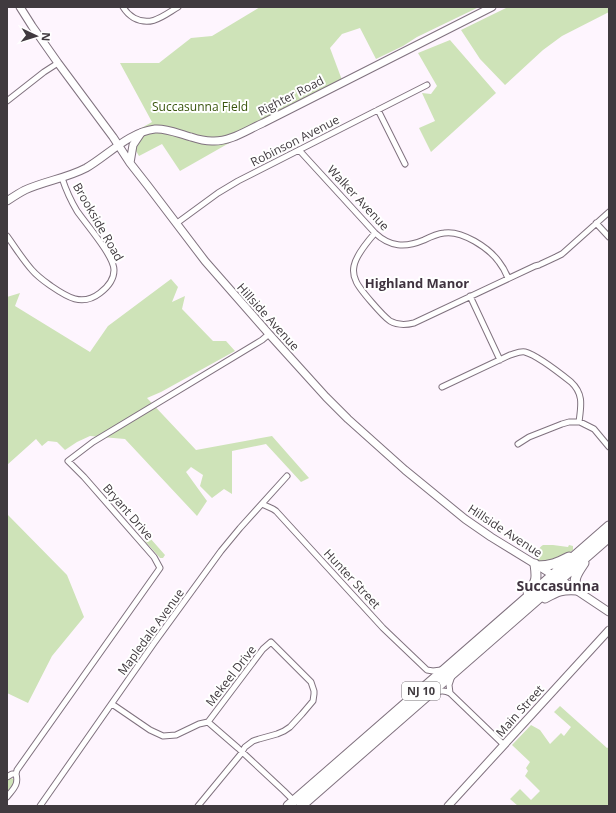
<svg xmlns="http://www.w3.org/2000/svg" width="616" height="813" font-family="'Open Sans',sans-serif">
<rect width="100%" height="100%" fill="#fef5fe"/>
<path fill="#cee3b8" d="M 260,7 L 479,7 L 417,37 L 403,46 L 376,59 L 360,28 L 342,34 L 330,48 L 342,80 L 329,86 L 180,171 L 162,144 L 139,156 L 127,136 L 152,122 L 120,63 L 159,63 L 191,38 L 212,36 Z
M 508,7 L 609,7 L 609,12 L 562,36 L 543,50 L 505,85 L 480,59 L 461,30 Z
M 450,40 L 496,93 L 431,152 L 419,128 L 435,121 L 422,93 L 431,94 L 437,86 L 418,53 Z
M 171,279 L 178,287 L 172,302 L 185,296 L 182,309 L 213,341 L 226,341 L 235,351 L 161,392 L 147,398 L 196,450 L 272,436 L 309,478 L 301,482 L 266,444 L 232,451 L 232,494 L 224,489 L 212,498 L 200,486 L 203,475 L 191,467 L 186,472 L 207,501 L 197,516 L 125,439 L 90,436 L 77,442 L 65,450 L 57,442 L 48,441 L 42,446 L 36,439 L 7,465 L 7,297 L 20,293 L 15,306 L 90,352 L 108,326 Z
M 7,514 L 67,575 L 84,617 L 52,656 L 28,703 L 7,693 Z
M 150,538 L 165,555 L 163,558 L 160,558 L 144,540 Z
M 543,545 L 553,545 L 568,547 L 569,545 L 573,546 L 573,550 C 563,557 549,567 537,560 C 536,555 538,548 543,545 Z
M 560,706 L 607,748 L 609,747 L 609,806 L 518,806 L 510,799 L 520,789 L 531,800 L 540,791 L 525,776 L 528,771 L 526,768 L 530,762 L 512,745 L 531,725 L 540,730 L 550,744 L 561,733 L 564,736 L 571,727 L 554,712 Z
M 12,778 L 14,780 L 14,784 L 7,794 L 7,782 L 9,779 Z"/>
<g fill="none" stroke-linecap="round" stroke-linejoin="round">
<g stroke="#80727f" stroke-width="7">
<path id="minor" d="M 123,7 C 126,12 129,15 134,18 C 151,27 163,16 178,7
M 7,101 L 44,72 L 58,63
M 378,110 L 405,164
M 299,150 L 375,233 C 390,247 405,248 424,240 C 430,237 436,234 444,233 C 462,230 489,248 499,262 C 503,267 506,273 508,278
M 177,223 L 218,193 L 238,181 L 427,85
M 596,223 L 609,237
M 375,233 C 368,241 356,255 354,266 C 353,271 354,277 356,281 C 359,289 383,316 390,321 C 397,325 406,325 414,323 L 535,266 L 539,265
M 7,236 C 15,247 23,260 32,270 C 38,277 44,281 51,286 C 67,297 82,307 100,293 C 108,287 114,280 114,270 C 114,256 86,224 77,211 C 71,201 66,190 62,178
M 541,264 L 556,257 L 562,254 L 609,212
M 470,296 L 500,360
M 442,387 L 510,355 C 514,354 520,351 525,352 C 536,355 561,374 571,382 C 584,394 581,406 579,422
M 518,444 L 529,437 L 562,424 L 569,422 L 580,422 L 594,429 L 609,447
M 262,504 L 273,509 L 276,511 L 383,628 L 427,670 L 433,671 L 441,670
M 433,693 C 440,691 444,690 450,693 L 504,745
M 450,693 L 449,685 L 452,676
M 112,704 L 150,730 L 163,736 L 176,735 L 199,724 L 208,722 L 238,748 L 284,791 L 294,801
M 7,777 L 12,774 L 16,774
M 7,797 C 13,789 19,785 16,774 L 17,770 L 160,568 L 154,557 L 84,477 L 68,461 L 93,442 L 262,340 L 269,334
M 40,806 L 154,643 L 221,551 L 240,528 L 287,476
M 198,806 L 240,755 L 245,747 L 253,741 L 259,739 L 277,734 L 284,731 L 290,727 L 302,714 L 313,701 L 314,694 L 314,691 L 311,682 L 271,642 L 263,649 L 208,722"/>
</g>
<g stroke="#80727f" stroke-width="9">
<path id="tertiary" d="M 7,201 C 13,197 19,193 25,190 C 45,181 67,178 86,168 C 107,156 129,132 155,129 C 167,128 179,134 191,137 C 197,139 204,141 212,141 C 230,142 247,130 263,123 L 492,7
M 448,806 L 609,630"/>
</g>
<g stroke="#80727f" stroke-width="9">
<path id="secondary" d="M 20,7 L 32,26 L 58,63 L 113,137 L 130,163 L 148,186 L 205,261 L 269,334 L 326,397 L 348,419 L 405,470 L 465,519 L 491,537 L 561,580 L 609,612
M 130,163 L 133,145 L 141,133"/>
</g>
<g stroke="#80727f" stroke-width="11">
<path id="trunk" d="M 537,566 C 551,566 557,563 569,557
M 528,592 C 537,582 537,578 535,564
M 545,598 C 558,591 562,589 577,590 C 572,579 578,572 584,563
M 288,806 L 609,526
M 301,806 L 609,537"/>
</g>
<use href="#minor" stroke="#fff" stroke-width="5"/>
<use href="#tertiary" stroke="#fff" stroke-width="7"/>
<use href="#secondary" stroke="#fff" stroke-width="7"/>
<use href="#trunk" stroke="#fff" stroke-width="9"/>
</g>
<g text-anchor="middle" stroke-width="4" stroke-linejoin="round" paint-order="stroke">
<rect fill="#fff" stroke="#797579" stroke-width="1" x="402" y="682" width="38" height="18" rx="3"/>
<g font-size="11" font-weight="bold" fill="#403a3f">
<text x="421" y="695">NJ 10</text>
</g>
<g font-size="12" fill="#403a3f" stroke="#fff">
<text transform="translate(291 96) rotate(-27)" y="4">Righter Road</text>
<text transform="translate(295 141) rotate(-27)" y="4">Robinson Avenue</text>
<text transform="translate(358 198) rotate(47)" y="4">Walker Avenue</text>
<text transform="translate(98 222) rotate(60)" y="4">Brookside Road</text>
<text transform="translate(268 317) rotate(48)" y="4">Hillside Avenue</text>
<text transform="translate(128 512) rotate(49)" y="4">Bryant Drive</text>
<text transform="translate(505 531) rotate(33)" y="4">Hillside Avenue</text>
<text transform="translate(352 579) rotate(47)" y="4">Hunter Street</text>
<text transform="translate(151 632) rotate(-54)" y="4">Mapledale Avenue</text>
<text transform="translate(231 676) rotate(-52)" y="4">Mekeel Drive</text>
<text transform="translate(520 711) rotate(-48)" y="4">Main Street</text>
</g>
<g font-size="12" fill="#38540c" stroke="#fff">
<text x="200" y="111">Succasunna Field</text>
</g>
<g font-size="13" font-weight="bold" fill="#3f333f" stroke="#fff">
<text x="417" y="288">Highland Manor</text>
</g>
<g font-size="14" font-weight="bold" fill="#3f333f" stroke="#fff">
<text x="558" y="591">Succasunna</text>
</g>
</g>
<rect width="616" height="813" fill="none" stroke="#403a3f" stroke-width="16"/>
<g transform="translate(36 36) rotate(94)" stroke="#ffffff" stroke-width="3" paint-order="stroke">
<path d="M0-3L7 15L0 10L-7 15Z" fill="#403a3f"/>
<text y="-6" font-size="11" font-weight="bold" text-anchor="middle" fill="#403a3f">N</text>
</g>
</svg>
